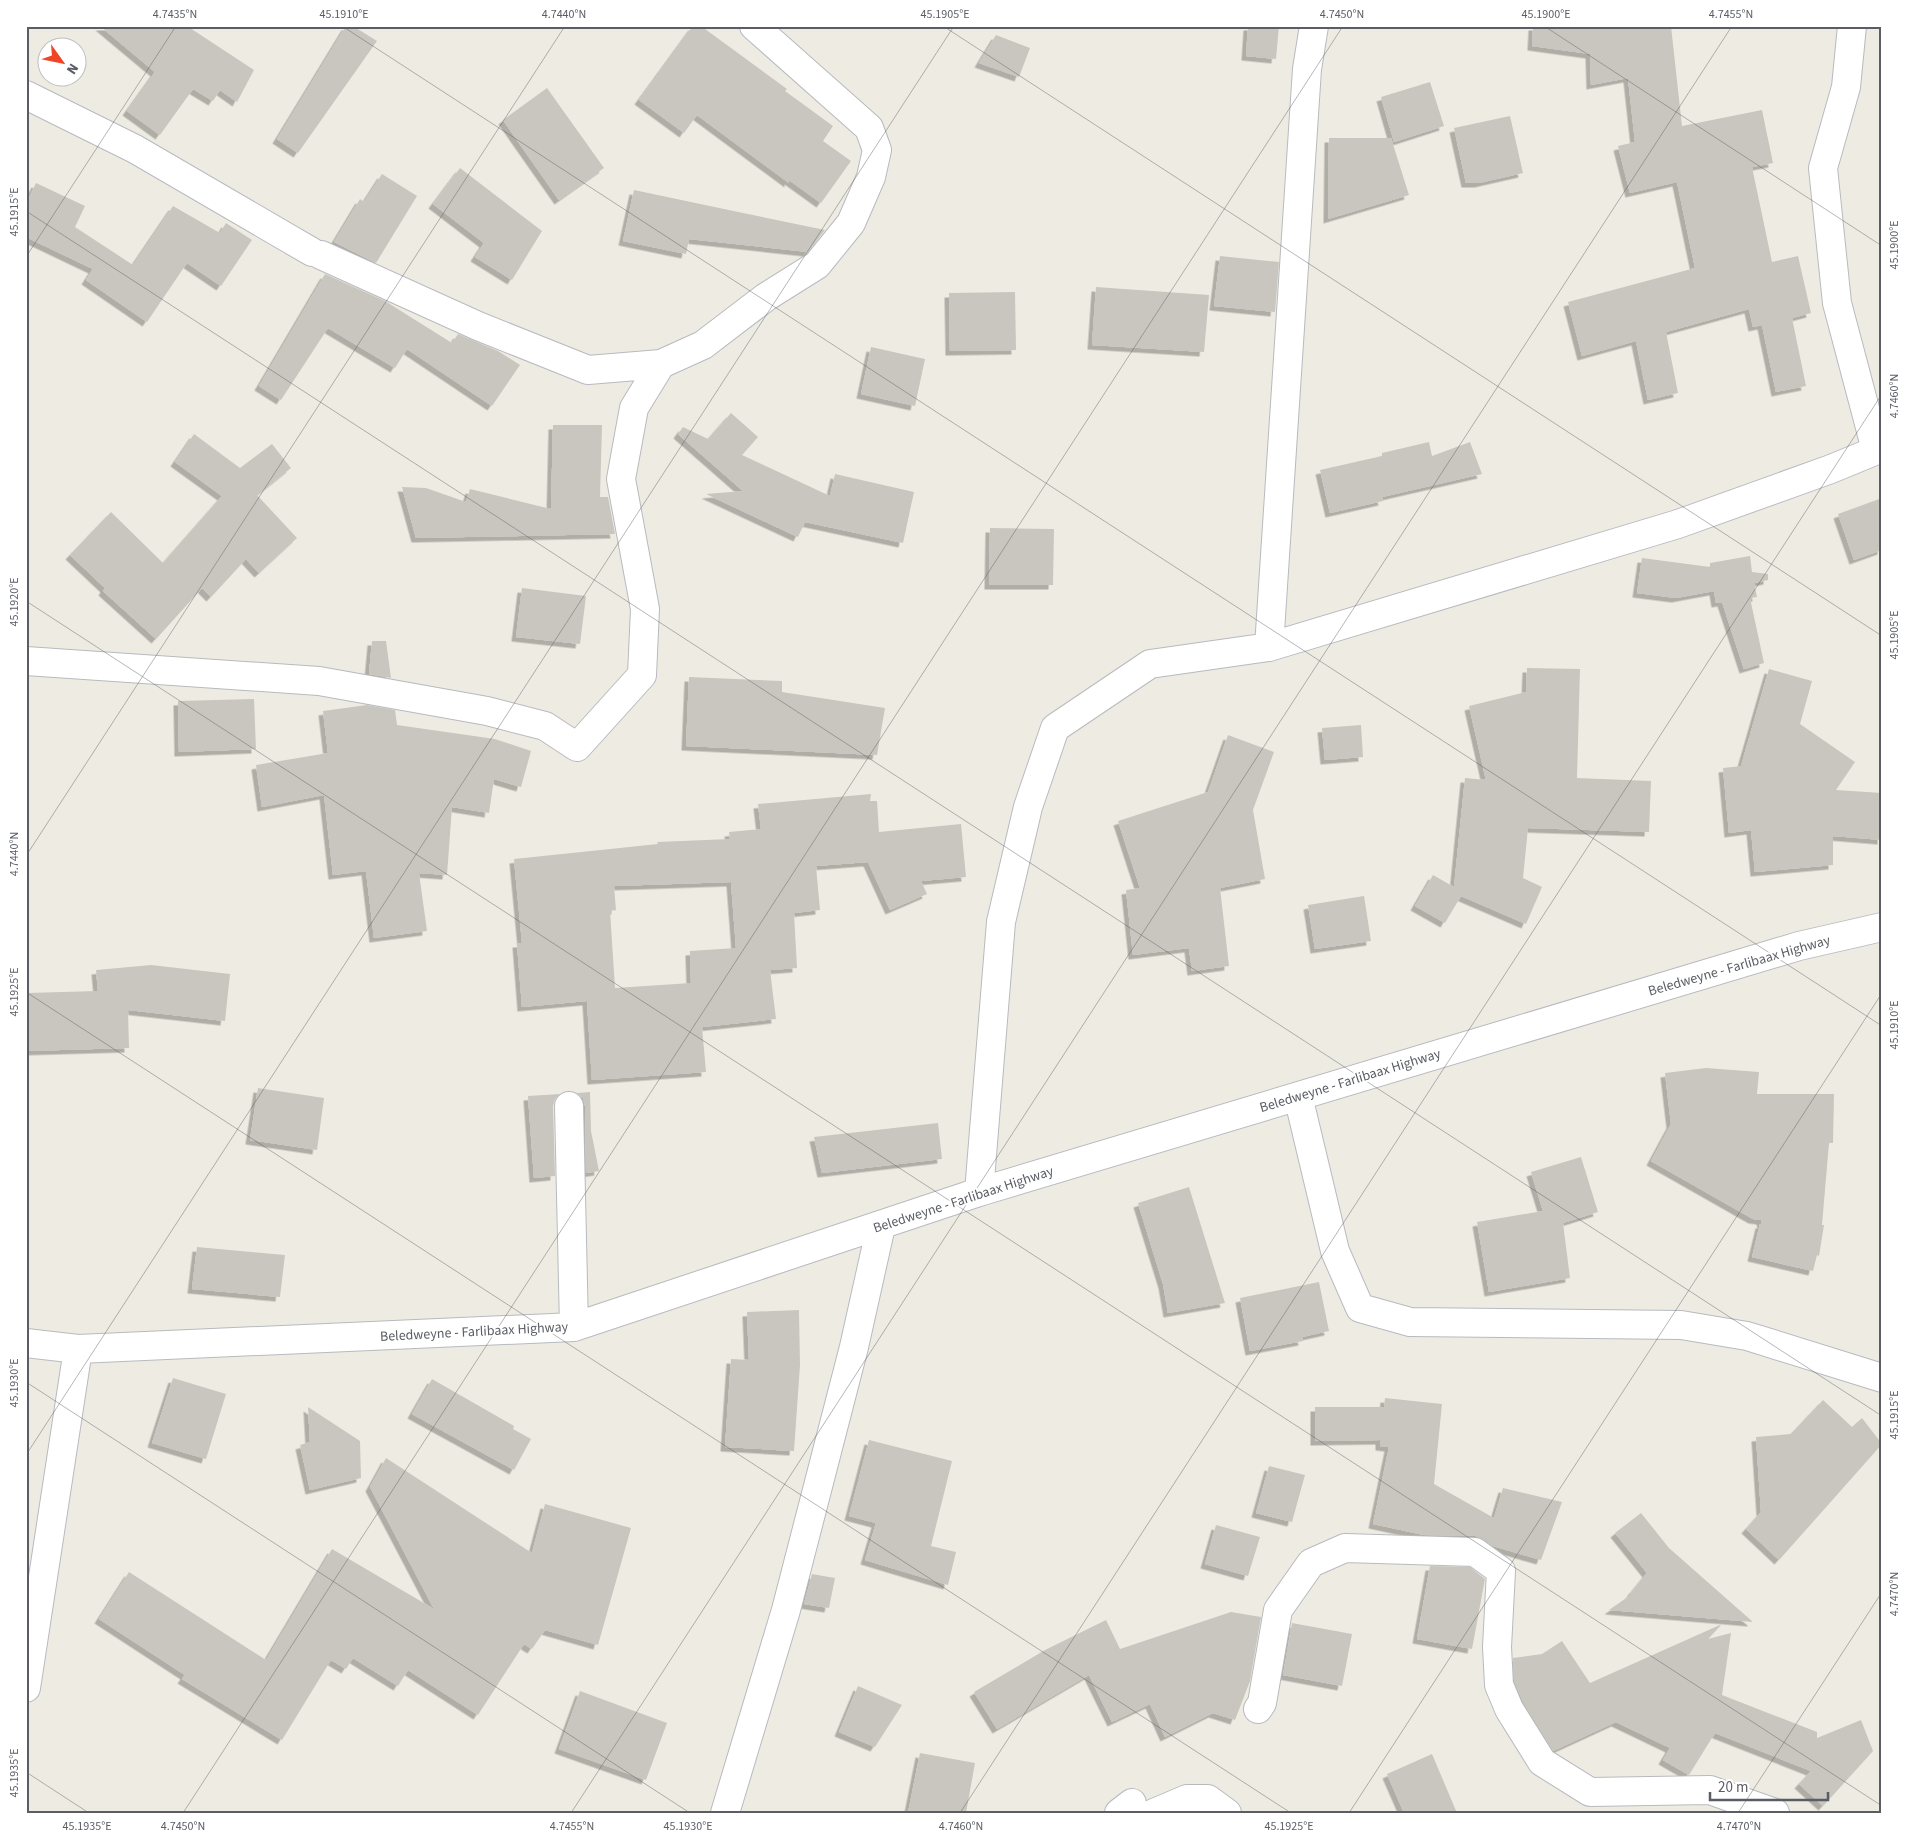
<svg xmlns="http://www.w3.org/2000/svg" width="1908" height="1839" font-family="'Source Sans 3',sans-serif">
<defs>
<filter id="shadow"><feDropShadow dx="-4.5" dy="4.5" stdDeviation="0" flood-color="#0004"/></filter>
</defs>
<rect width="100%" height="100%" fill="#eeece2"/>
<path fill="#c9c6bf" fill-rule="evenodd" filter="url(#shadow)" d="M 100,26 L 187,26 L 254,70 L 237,102 L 220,90 L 213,101 L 193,89 L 160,135 L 127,111 L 155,72 Z
M 346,26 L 353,26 L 377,41 L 298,153 L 277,139 Z
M 693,26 L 701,26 L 787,89 L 785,91 L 833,126 L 823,141 L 851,161 L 821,203 L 789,180 L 789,183 L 697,115 L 684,133 L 639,100 Z
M 1248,26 L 1279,26 L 1276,59 L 1246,56 Z
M 1533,26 L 1671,26 L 1682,126 L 1762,110 L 1773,163 L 1752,167 L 1772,262 L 1798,256 L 1811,313 L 1792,318 L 1806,386 L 1776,392 L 1762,325 L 1753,327 L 1749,309 L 1666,332 L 1678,393 L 1648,400 L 1636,341 L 1582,356 L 1568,302 L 1695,268 L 1677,182 L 1630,193 L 1618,146 L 1635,142 L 1628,78 L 1591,85 L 1590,54 L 1532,46 Z
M 996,35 L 1030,48 L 1019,77 L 979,63 Z
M 1430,82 L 1444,126 L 1394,142 L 1381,97 Z
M 547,88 L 604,168 L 559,200 L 503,120 Z
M 1510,116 L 1523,173 L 1479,183 L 1466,183 L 1454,128 Z
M 1329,138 L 1391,138 L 1409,195 L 1328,219 Z
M 460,168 L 542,231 L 512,280 L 475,257 L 484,243 L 433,204 Z
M 382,174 L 417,196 L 376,263 L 334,242 L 360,199 L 364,202 Z
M 36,183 L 85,206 L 75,227 L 133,265 L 173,206 L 220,233 L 226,223 L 252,240 L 221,286 L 187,263 L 147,322 L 86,280 L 93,269 L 26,237 L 26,204 Z
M 634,190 L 743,213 L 825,230 L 808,252 L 689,239 L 686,254 L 623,241 Z
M 1220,256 L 1279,262 L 1275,312 L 1214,306 Z
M 325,274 L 385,301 L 452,343 L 458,334 L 498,351 L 520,365 L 492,406 L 407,349 L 395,368 L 328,328 L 281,400 L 259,386 Z
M 1096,287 L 1209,295 L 1204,352 L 1092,345 Z
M 1015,292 L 1016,350 L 950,351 L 949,293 Z
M 871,347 L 925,359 L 915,406 L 861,394 Z
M 731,413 L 758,437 L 742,455 L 830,496 L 835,474 L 914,492 L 903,543 L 805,522 L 798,537 L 706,494 L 743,491 L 678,434 L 683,427 L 708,439 Z
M 553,425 L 602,425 L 600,497 L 608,497 L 615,534 L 416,538 L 402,487 L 426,488 L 466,502 L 470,489 L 551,509 Z
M 194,434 L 240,468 L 272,444 L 291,468 L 257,495 L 297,538 L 259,573 L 246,559 L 211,597 L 202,588 L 156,639 L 103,591 L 105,588 L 70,555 L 111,512 L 163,563 L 222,496 L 175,462 Z
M 1429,442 L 1432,456 L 1470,442 L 1482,474 L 1382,497 L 1383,501 L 1330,513 L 1320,470 L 1382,456 L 1382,453 Z
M 1882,498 L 1882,550 L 1854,560 L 1838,514 Z
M 990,528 L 1054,529 L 1053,585 L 989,585 Z
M 1750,556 L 1752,572 L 1768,574 L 1768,580 L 1754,583 L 1757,597 L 1750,598 L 1764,663 L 1744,669 L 1722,602 L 1716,603 L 1714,591 L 1676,598 L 1637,593 L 1642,558 L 1710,567 L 1710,563 Z
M 522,588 L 586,596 L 580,644 L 516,637 Z
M 372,641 L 386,641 L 391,678 L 369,674 Z
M 1527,668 L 1580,669 L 1577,778 L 1651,781 L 1649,832 L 1528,828 L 1523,878 L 1542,887 L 1526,924 L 1461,896 L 1445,923 L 1415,906 L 1433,875 L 1454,887 L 1465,778 L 1486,780 L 1469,706 L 1526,692 Z
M 1769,669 L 1812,681 L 1800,724 L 1855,762 L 1836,790 L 1882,793 L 1882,840 L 1833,836 L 1833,865 L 1755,872 L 1751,830 L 1729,833 L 1723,768 L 1741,766 Z
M 689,677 L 782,681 L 782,692 L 885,708 L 877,755 L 686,746 Z
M 254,699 L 256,749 L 179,752 L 178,701 Z
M 367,705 L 395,710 L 397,725 L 495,739 L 531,751 L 521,787 L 494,779 L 489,813 L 452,807 L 447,875 L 419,873 L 427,931 L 374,938 L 366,871 L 333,875 L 324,795 L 262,807 L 256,765 L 328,753 L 323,711 Z
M 1361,725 L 1363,757 L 1325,760 L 1322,728 Z
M 1228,735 L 1274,752 L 1253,810 L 1265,879 L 1220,888 L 1229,966 L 1192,971 L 1189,948 L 1133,955 L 1126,890 L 1140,888 L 1118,821 L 1208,792 Z
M 871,794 L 870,801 L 877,801 L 879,832 L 961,824 L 966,877 L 921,881 L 927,894 L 890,910 L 868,862 L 816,866 L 820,910 L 794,913 L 797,968 L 770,970 L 776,1019 L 702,1027 L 706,1072 L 592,1080 L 587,1001 L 522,1007 L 517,943 L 522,943 L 514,859 L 658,844 L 657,842 L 730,839 L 729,832 L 761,829 L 758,804 ZM 731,882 L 736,948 L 690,951 L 691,983 L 615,988 L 610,911 L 616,910 L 614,886 Z
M 1364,896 L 1371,941 L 1315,949 L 1308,905 Z
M 151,965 L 230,974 L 225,1021 L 128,1010 L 129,1048 L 26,1051 L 26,993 L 98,991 L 96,970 Z
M 1706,1068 L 1759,1072 L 1757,1094 L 1834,1094 L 1833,1143 L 1829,1143 L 1822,1225 L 1824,1225 L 1819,1256 L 1817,1255 L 1813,1271 L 1752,1257 L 1760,1224 L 1762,1224 L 1761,1220 L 1753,1219 L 1651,1161 L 1671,1124 L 1665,1073 Z
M 258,1088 L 324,1098 L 317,1150 L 250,1140 Z
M 590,1092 L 591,1131 L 599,1171 L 586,1173 L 585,1106 L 583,1098 L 577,1093 Z
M 560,1094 L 555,1099 L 553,1106 L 555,1176 L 534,1178 L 528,1096 Z
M 938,1123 L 942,1159 L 822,1173 L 814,1137 Z
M 1581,1157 L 1598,1212 L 1563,1223 L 1570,1278 L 1489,1292 L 1477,1222 L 1543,1211 L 1531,1172 Z
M 1189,1187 L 1225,1303 L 1168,1313 L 1163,1284 L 1138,1203 Z
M 197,1247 L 285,1255 L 280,1297 L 192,1289 Z
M 1319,1282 L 1329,1331 L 1302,1337 L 1303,1341 L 1250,1351 L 1240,1298 Z
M 799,1310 L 800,1365 L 794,1451 L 725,1447 L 731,1359 L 749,1360 L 747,1312 Z
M 173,1378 L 226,1394 L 206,1459 L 152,1443 Z
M 432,1379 L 514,1426 L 513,1429 L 531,1439 L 514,1470 L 412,1414 Z
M 1385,1398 L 1442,1404 L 1434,1484 L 1494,1518 L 1503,1488 L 1562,1502 L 1541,1560 L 1493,1546 L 1476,1536 L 1424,1535 L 1373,1524 L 1389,1447 L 1380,1446 L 1380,1440 L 1315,1441 L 1315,1407 L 1384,1407 Z
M 1823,1400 L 1852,1427 L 1862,1418 L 1882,1444 L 1779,1560 L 1746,1529 L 1761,1512 L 1756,1437 L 1791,1434 Z
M 308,1407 L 360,1441 L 361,1478 L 310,1490 L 300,1445 L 310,1442 Z
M 869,1440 L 952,1461 L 931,1546 L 956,1552 L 948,1585 L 865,1560 L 876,1523 L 849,1516 Z
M 386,1458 L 532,1553 L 545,1504 L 631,1528 L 598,1645 L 545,1630 L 532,1649 L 524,1644 L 478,1715 L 408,1670 L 398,1686 L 353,1658 L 346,1669 L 331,1660 L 282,1740 L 182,1679 L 185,1675 L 99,1619 L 129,1572 L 266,1660 L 332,1549 L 434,1609 L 370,1487 Z
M 1269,1466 L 1305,1475 L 1292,1522 L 1256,1513 Z
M 1641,1513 L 1669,1548 L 1753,1622 L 1609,1610 L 1632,1594 L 1630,1594 L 1647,1573 L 1615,1533 Z
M 1216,1525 L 1260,1537 L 1248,1576 L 1205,1564 Z
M 1430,1566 L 1470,1567 L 1485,1579 L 1472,1649 L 1417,1639 Z
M 812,1574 L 835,1578 L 829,1608 L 804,1604 Z
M 1231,1612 L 1261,1617 L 1250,1681 L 1235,1720 L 1213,1713 L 1165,1737 L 1150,1704 L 1112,1722 L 1089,1675 L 997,1729 L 974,1692 L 1045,1650 L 1106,1620 L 1120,1649 Z
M 1292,1623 L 1352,1634 L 1342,1686 L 1283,1675 Z
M 1722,1624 L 1708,1639 L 1731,1633 L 1722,1695 L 1817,1732 L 1817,1738 L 1861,1720 L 1873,1751 L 1823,1806 L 1799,1784 L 1811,1771 L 1715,1733 L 1689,1775 L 1663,1760 L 1670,1748 L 1616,1722 L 1553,1751 L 1523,1702 L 1514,1681 L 1513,1658 L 1542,1654 L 1562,1641 L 1590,1683 Z
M 858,1686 L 902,1705 L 875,1747 L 839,1732 Z
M 580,1691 L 667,1723 L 646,1780 L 559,1749 Z
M 920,1753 L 975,1763 L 966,1813 L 908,1813 Z
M 1432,1754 L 1457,1813 L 1404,1813 L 1387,1774 Z"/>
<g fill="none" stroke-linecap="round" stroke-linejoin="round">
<g stroke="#b7babf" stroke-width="30">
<path id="minor" d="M 1852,26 L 1846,87 L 1823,168 L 1837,303 L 1876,450
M 26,95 L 135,149 L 312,252
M 661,364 L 703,345 L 766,297 L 817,265 L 851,223 L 871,177 L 877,150 L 869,128 L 754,26
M 1269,647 L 1678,524 L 1831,469 L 1882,448
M 26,661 L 319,681 L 487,711 L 545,726 L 577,747 L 642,675 L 645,609 L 621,479 L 634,408 L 661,364 L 588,370 L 478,326 L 321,255
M 1298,1096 L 1335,1251 L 1360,1308 L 1410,1322 L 1681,1325 L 1747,1336 L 1882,1378
M 569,1106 L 574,1327
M 979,1192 L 1001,922 L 1028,807 L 1055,728 L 1150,664 L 1269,647 L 1307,69 L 1314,26
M 26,1343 L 78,1349 L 574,1327 L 979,1192 L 1799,946 L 1882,927
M 26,1688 L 78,1349
M 1258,1709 L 1262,1703 L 1278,1610 L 1311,1563 L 1345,1548 L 1475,1552 L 1501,1571 L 1497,1647 L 1499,1685 L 1509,1709 L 1542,1762 L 1590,1792 L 1710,1790 L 1775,1813
M 725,1813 L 786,1610 L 854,1347 L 881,1226
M 1119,1813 L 1132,1803
M 1154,1813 L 1187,1799 L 1208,1799 L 1227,1813"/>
</g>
<use href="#minor" stroke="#fff" stroke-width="28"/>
</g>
<path fill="none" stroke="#5a5e64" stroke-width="1" stroke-opacity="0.45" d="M 342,26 L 1882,1026M 943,26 L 1882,636M 1544,26 L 1882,246M 26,211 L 1882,1416M 26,257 L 176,26M 26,601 L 1882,1806M 26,856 L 565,26M 26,992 L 1291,1813M 26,1382 L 690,1813M 26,1455 L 954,26M 26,1772 L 89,1813M 183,1813 L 1343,26M 571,1813 L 1732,26M 960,1813 L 1882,394M 1349,1813 L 1882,993M 1738,1813 L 1882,1592"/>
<g text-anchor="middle" stroke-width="4" stroke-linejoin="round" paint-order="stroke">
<g font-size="14" fill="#5a5e64" stroke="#fff">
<text transform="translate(1739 965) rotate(-16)" y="5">Beledweyne - Farlibaax Highway</text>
<text transform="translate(1350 1080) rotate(-17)" y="5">Beledweyne - Farlibaax Highway</text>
<text transform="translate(963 1199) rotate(-18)" y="5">Beledweyne - Farlibaax Highway</text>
<text transform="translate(474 1331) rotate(-3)" y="5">Beledweyne - Farlibaax Highway</text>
</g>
</g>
<rect width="1908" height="1839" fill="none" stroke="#ffffff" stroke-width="55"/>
<g transform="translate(62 62) rotate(123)"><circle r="24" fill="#ffffff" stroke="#bdbfc1"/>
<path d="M0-4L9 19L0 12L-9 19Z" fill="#ef4627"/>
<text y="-8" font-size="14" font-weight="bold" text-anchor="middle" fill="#5a5e64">N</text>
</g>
<path d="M1710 1792v8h118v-8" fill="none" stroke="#5a5e64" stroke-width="2.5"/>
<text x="1718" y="1792" font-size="15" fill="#5a5e64" stroke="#ffffff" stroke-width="4" paint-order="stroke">20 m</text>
<rect x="28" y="28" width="1852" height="1784" fill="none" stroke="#5a5e64" stroke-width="2"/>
<g font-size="12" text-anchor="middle" fill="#5a5e64">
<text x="175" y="18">4.7435°N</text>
<text x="344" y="18">45.1910°E</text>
<text x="564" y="18">4.7440°N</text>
<text x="945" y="18">45.1905°E</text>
<text x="1342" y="18">4.7450°N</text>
<text x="1546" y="18">45.1900°E</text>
<text x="1731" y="18">4.7455°N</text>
<text transform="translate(14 212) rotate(-90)" y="4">45.1915°E</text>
<text transform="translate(1894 245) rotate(-90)" y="4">45.1900°E</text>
<text transform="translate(1894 396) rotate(-90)" y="4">4.7460°N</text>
<text transform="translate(14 602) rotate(-90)" y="4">45.1920°E</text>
<text transform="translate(1894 635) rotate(-90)" y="4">45.1905°E</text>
<text transform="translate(14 854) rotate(-90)" y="4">4.7440°N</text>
<text transform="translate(14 992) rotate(-90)" y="4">45.1925°E</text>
<text transform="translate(1894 1025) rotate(-90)" y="4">45.1910°E</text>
<text transform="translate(14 1383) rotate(-90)" y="4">45.1930°E</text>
<text transform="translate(1894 1415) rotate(-90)" y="4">45.1915°E</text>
<text transform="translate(1894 1594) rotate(-90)" y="4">4.7470°N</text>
<text transform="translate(14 1773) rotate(-90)" y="4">45.1935°E</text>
<text x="87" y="1830">45.1935°E</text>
<text x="183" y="1830">4.7450°N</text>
<text x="572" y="1830">4.7455°N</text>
<text x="688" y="1830">45.1930°E</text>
<text x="961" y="1830">4.7460°N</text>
<text x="1289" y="1830">45.1925°E</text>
<text x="1739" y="1830">4.7470°N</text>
</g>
</svg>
